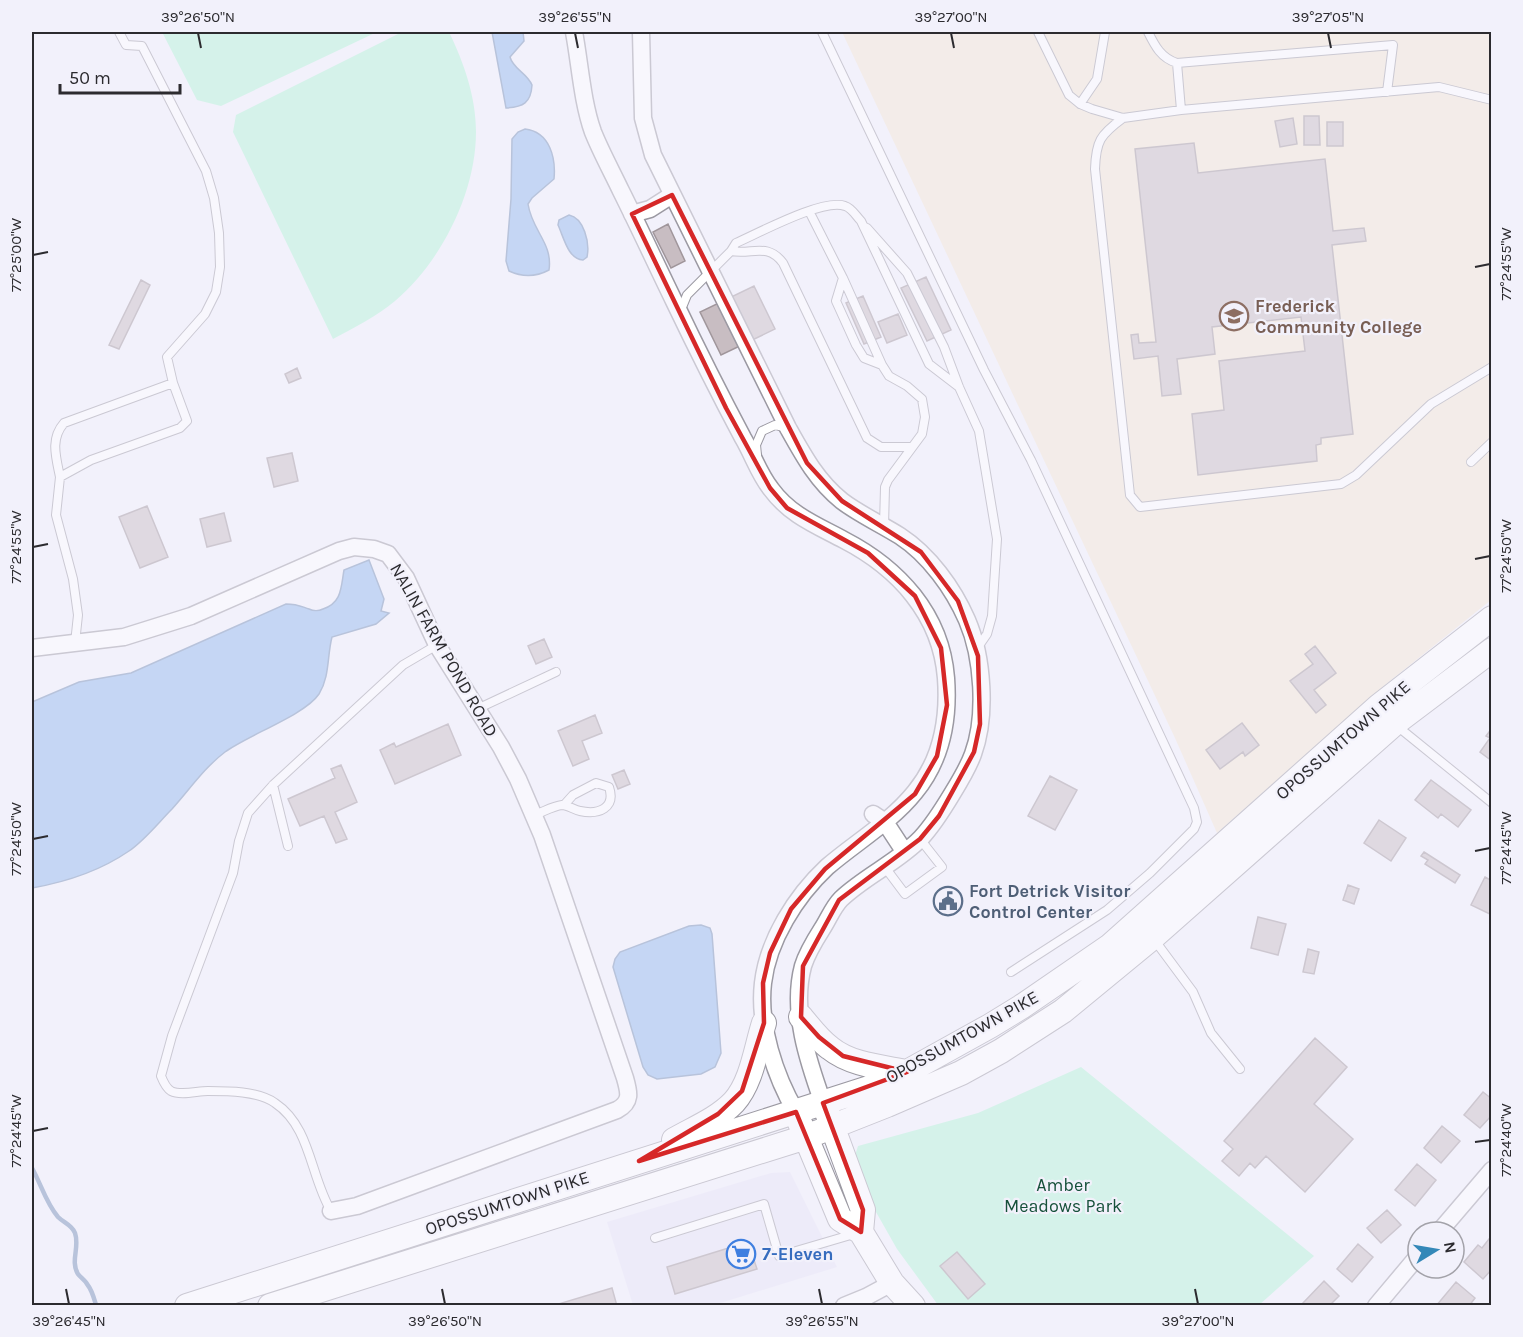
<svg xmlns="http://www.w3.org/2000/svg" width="1523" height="1337" font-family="Karla,sans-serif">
<rect width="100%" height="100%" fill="#f2f1fb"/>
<path fill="#e7e5f6" d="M 790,1172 L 837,1267 L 714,1305 L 633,1305 L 607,1222 L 771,1173 Z"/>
<path fill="#f3e7d2" d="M 842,32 L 1491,32 L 1491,600 L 1385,685 L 1217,833 L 1175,738 Z"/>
<path fill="#b2f4d5" d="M 162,32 L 377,32 L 221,106 L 197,100 Z
M 402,32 L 449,32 C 464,63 476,97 476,132 C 476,193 441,262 395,301 C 377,316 354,328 333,339 L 233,132 L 236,115 Z
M 1081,1067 L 1314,1256 L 1259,1305 L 938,1305 L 897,1249 L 851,1168 L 858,1146 L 978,1113 Z"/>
<path fill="#8fb7ec" stroke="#718db3" stroke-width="1.5" d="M 492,32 L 523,32 L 524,41 L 510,57 C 513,69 527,73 532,85 C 531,103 523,107 506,108 Z
M 525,129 C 550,132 556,158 554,179 L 532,198 L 528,204 C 532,231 553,243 549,270 C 536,277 522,277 509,271 L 506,261 L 511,199 L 512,139 L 518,132 Z
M 569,215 C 584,218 590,243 587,257 L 583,260 C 568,259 564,238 558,225 L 559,220 Z
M 369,560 L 384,599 L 381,611 L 389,613 L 376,624 L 332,637 C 327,656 330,676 319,694 C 305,715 248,735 225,752 C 204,768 190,789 172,809 C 159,822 145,840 129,851 C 100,871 66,882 32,888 L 32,702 L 79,682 L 131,673 L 286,604 C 297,604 300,606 309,609 C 313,611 319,611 323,609 C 342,603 341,587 344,570 Z
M 701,925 L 710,928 L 712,934 L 721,1053 L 715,1067 L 701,1074 L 657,1079 L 648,1075 L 643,1067 L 613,967 L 615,959 L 620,952 L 689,926 Z"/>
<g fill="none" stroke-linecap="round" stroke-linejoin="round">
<path stroke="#718db3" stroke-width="4.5" d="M 32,1168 C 41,1184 46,1203 58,1217 C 64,1223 72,1225 75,1233 C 80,1247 70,1261 78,1274 C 80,1277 85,1280 87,1284 C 92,1290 94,1298 96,1305"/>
</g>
<path fill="#c8bdc2" stroke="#a0969b" stroke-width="1.5" d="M 1304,116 L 1319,116 L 1320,145 L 1304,145 Z
M 1293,118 L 1297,144 L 1280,147 L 1275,121 Z
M 1327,122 L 1343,122 L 1343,146 L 1327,146 Z
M 1194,143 L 1198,173 L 1325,159 L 1333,231 L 1364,228 L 1366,241 L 1332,245 L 1353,434 L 1321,438 L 1321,444 L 1316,445 L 1317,461 L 1198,475 L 1192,414 L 1224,410 L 1219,361 L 1305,351 L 1301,317 L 1212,327 L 1215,354 L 1177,359 L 1181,394 L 1162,396 L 1158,356 L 1134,359 L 1131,335 L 1138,334 L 1139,343 L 1156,342 L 1135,149 Z
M 668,224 L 685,261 L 671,268 L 653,232 Z
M 926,277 L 951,330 L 927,341 L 901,288 Z
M 141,280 L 150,285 L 119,349 L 109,345 Z
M 754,286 L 775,329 L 721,355 L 700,312 Z
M 863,296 L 881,337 L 864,344 L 846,303 Z
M 898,314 L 907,335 L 887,343 L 878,322 Z
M 297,368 L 301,378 L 289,383 L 285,374 Z
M 292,453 L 298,481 L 274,487 L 267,458 Z
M 147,506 L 168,557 L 140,568 L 119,517 Z
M 224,513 L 231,541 L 207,547 L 200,519 Z
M 544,639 L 552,657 L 536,664 L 528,646 Z
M 1315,646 L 1336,673 L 1314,690 L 1326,705 L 1316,713 L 1290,681 L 1313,664 L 1305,654 Z
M 595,715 L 602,733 L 582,741 L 589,759 L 573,766 L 558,731 Z
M 1242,723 L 1259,745 L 1245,756 L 1243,752 L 1220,769 L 1206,750 Z
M 448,724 L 461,755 L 395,784 L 380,750 L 394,743 L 396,747 Z
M 1492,728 L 1492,761 L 1480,752 L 1490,738 L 1486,736 Z
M 341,765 L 357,802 L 335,812 L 347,839 L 336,843 L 324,816 L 300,826 L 288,799 L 335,778 L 331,769 Z
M 624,770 L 630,784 L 618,789 L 612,775 Z
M 1050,776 L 1077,790 L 1055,830 L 1028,816 Z
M 1431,780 L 1471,810 L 1458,827 L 1441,814 L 1438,818 L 1415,800 Z
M 1379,820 L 1406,838 L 1391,861 L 1364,843 Z
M 1424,852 L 1460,875 L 1455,883 L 1425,864 L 1428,860 L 1421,856 Z
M 1485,877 L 1492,881 L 1492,915 L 1471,905 Z
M 1348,885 L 1359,889 L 1354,904 L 1343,900 Z
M 1258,917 L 1286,924 L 1278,955 L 1251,948 Z
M 1308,949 L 1319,952 L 1314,974 L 1303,972 Z
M 1315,1038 L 1347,1067 L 1314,1104 L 1353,1139 L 1305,1192 L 1266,1156 L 1255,1168 L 1250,1163 L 1239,1176 L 1222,1161 L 1233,1149 L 1224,1141 Z
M 1483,1092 L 1492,1099 L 1492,1115 L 1480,1128 L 1464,1115 Z
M 1442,1126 L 1460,1141 L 1441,1163 L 1424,1148 Z
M 1417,1164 L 1436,1180 L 1415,1206 L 1395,1190 Z
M 1387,1210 L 1401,1225 L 1381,1243 L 1367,1228 Z
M 1489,1239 L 1492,1241 L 1492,1269 L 1483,1279 L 1464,1262 L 1478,1245 L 1482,1248 Z
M 748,1242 L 757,1269 L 675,1294 L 667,1267 Z
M 1358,1244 L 1373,1257 L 1352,1282 L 1337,1269 Z
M 957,1252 L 985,1284 L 968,1299 L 940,1266 Z
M 1324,1281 L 1339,1296 L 1329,1306 L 1306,1306 L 1303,1303 Z
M 1456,1282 L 1475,1298 L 1469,1306 L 1436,1306 Z
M 612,1288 L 617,1306 L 556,1306 L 555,1305 Z"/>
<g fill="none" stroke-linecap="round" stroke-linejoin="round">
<g stroke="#9b99a2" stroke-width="10">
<path id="lane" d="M 822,32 L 984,370 L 1031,460 L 1194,808 L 1197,822 L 1194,829 L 1150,873 L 1107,910 L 1011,972
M 1038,32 L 1069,95 L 1080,104 L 1092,109 L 1123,118 L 1181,110 L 1439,87 L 1492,100
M 1148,32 C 1155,46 1161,58 1177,63 L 1393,45 L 1387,92
M 1177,63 L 1181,110
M 1080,104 L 1097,79 L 1105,32
M 1123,118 C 1100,135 1096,141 1095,169 L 1130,495 L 1140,507 L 1341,484 L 1356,475 L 1431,404 L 1492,367
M 809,211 L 843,278 L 836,301 L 856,345 L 864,358 L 882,365 L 889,376 L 907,386 L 922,399 L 925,417 L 922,434 L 888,480 L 885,487 L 884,526
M 867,228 L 907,273 L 944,347 L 959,387 L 979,431 L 997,539 L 992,616 L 987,634 L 976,650
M 843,278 L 882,365
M 680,312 L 687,295 L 731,251
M 911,447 L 881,447 L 867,438 L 783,263 C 767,242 752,255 731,251 L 736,243 C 759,233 823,198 845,206 C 852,208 856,216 861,221 L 929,364 L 959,387
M 757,455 L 756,445 L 762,431 L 775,425 L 788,428
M 1471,462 L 1492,442
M 60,477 C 56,457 50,439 64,423 L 173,383
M 75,643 L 78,615 L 73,579 L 56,515 L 60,477 L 91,460 L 180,428 L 187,421 L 173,383 L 167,357 L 205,314 L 216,292 L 220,267 L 219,233 L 214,198 L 206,171 L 142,46 L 126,45 L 119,32
M 477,709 L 556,672
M 1397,726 L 1492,803
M 273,785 L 288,846
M 534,815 C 543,812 553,806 562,805 C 568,805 574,810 580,811 C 599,815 616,808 609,787 L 596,783 L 573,795 L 564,805
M 884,866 L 905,894 L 942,867 L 920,839
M 1153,938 L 1193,992 L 1211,1033 L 1240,1069
M 331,1211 C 310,1176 311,1127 275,1103 C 258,1091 228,1091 208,1091 C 197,1091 181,1096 171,1091 C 166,1088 163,1081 161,1076 L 172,1036 L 233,873 L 239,841 L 248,813 L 273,785 L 403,665 L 437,645
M 655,1238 L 764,1204 L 779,1256 L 854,1234"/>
</g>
<g stroke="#9b99a2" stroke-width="19">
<path id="street" d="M 574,32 C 580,64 582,101 593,132 C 601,152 612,172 621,191 C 639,227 656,264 674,301 C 696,347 719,393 743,438 C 753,455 759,474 771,489 C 790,515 816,525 844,540 C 898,568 941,614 946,678 C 949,719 942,759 915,792 C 891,822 856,842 827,867 C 796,896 768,940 763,983 C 758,1025 775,1076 796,1112
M 641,32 L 643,118 L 653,155 L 788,428 C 803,455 817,481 842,501 C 859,514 881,524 900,536 C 929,555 953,588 967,620 C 983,657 987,716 973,754 C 968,768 960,781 952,794 C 943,809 933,825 921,838 C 898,862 865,876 841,899 C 833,907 828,920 822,929 C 815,940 807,953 803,966 C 791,1011 808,1061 823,1103
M 632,214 L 650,209 L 672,195
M 32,648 L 124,637 L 191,616 L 339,551 L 354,547 L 374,549 L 388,554 L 406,578 L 437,645 L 501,747 L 518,779 L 542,835 L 625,1078 C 629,1092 632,1102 617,1110 L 357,1206 L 331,1211
M 873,814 L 885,822 L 904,851
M 1439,1232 L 1492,1170
M 844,1306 L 866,1297 L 892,1283
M 1376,1306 L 1418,1256"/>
</g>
<g stroke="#9b99a2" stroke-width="26">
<path id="secondary" d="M 801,1017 C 810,1028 819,1040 830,1048 C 851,1065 881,1067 907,1072
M 827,1112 L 863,1210 L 861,1232
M 800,1123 L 840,1219 L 861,1232 L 892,1283 L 913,1306
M 674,1140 C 693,1129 718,1119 734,1102 C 752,1082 756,1048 764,1023
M 187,1306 L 866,1089 L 907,1072 L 990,1026 L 1021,1007 L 1110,946 L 1379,706 L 1492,618
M 270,1306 L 806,1137 L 887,1105 L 961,1073 L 1001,1051 L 1063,1011 L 1153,937 L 1394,724 L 1492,650"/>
</g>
<use href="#lane" stroke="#fff" stroke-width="8"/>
<use href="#street" stroke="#fff" stroke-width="16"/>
<use href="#secondary" stroke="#fff" stroke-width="24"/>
</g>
<path d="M0 0H1523V1337H0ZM 672,195 L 807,463 L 842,501 L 921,552 L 958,601 L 978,656 L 980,724 L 974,752 L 939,816 L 920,839 L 839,900 L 803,966 L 801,1017 L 819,1037 L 843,1056 L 907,1072 L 823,1103 L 863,1210 L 861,1232 L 840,1219 L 796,1112 L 639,1161 L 718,1114 L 742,1091 L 764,1023 L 763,983 L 770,953 L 791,909 L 825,869 L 915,794 L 937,756 L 947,705 L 941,648 L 915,596 L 868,553 L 787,508 L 770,488 L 726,408 L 632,214 Z" fill="#f2f1fb" fill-opacity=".55" fill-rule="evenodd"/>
<path fill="none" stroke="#d62828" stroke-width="4.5" stroke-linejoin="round" d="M 672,195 L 807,463 L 842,501 L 921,552 L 958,601 L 978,656 L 980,724 L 974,752 L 939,816 L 920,839 L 839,900 L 803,966 L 801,1017 L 819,1037 L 843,1056 L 907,1072 L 823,1103 L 863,1210 L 861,1232 L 840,1219 L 796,1112 L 639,1161 L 718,1114 L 742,1091 L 764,1023 L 763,983 L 770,953 L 791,909 L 825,869 L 915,794 L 937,756 L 947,705 L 941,648 L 915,596 L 868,553 L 787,508 L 770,488 L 726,408 L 632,214 Z"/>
<path fill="none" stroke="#2c2b2f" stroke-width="2" d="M 198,33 L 201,48M 575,33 L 578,48M 951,33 L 954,48M 1328,33 L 1331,48M 33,255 L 48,252M 1475,267 L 1490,264M 33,547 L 48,544M 1475,559 L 1490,556M 33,839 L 48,836M 1475,851 L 1490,848M 33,1131 L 48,1128M 1475,1142 L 1490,1140M 66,1289 L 69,1304M 442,1289 L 445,1304M 819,1289 L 822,1304M 1195,1289 L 1198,1304"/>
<defs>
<g id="university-ring" transform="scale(1.5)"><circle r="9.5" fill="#f2f1fb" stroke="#8d6e63" stroke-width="1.5"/><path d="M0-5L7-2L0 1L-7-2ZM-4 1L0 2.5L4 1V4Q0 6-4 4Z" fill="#8d6e63"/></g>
<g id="civic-ring" transform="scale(1.5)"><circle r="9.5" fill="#f2f1fb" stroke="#5c6f8a" stroke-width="1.5"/><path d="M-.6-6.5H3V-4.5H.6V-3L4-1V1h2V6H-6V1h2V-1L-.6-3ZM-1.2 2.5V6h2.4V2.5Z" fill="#5c6f8a"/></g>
<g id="supermarket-ring" transform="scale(1.5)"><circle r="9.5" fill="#f2f1fb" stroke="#3f7fe0" stroke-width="1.5"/><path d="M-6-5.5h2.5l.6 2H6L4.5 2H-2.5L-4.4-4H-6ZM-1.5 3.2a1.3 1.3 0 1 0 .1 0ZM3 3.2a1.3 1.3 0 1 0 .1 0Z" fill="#3f7fe0"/></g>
</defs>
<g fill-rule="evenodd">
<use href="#university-ring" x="1234" y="316"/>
<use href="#civic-ring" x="948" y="901"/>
<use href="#supermarket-ring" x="741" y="1254"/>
</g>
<g text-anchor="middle" stroke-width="4.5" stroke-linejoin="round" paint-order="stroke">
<g font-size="18" font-weight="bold" fill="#785e54" stroke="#f2f1fb" text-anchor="start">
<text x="1255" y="312">Frederick<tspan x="1255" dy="21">Community College</tspan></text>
</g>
<g font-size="18" fill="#2c2b2f" stroke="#f2f1fb">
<text transform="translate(444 650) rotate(60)" y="6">NALIN FARM POND ROAD</text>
<text transform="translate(1343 740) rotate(-41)" y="6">OPOSSUMTOWN PIKE</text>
<text transform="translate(962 1037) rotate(-29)" y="6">OPOSSUMTOWN PIKE</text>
<text transform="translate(507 1203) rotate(-18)" y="6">OPOSSUMTOWN PIKE</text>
</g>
<g font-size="18" font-weight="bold" fill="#4e5e75" stroke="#f2f1fb" text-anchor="start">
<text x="969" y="897">Fort Detrick Visitor<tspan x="969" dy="21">Control Center</tspan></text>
</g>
<g font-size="18" fill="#17513b" stroke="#f2f1fb">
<text x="1063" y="1191">Amber<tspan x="1063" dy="21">Meadows Park</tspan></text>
</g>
<g font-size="18" font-weight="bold" fill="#366cbe" stroke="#f2f1fb" text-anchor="start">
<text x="762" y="1260">7-Eleven</text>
</g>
</g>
<rect width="1523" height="1337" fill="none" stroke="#f2f1fb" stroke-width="66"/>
<g transform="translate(1436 1250) rotate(79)"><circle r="28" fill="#f2f1fb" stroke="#a3a2a9" stroke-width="1.5"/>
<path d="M0-4.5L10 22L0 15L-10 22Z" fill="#3488b8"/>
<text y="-9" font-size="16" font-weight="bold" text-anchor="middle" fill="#2c2b2f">N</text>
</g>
<path d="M60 84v9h120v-9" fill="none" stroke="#2c2b2f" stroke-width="3"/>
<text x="69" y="84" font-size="18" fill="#2c2b2f" stroke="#f2f1fb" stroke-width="4.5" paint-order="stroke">50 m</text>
<rect x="33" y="33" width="1457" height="1271" fill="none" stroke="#2c2b2f" stroke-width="2"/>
<g font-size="15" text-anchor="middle" fill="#2c2b2f">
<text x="198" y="22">39°26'50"N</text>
<text x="575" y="22">39°26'55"N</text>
<text x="951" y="22">39°27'00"N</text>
<text x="1328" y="22">39°27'05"N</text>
<text transform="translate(16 255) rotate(-90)" y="5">77°25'00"W</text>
<text transform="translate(1506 264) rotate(-90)" y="5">77°24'55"W</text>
<text transform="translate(16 547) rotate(-90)" y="5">77°24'55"W</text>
<text transform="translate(1506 556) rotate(-90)" y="5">77°24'50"W</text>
<text transform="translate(16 839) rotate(-90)" y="5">77°24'50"W</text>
<text transform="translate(1506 848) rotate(-90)" y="5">77°24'45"W</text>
<text transform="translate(16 1131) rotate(-90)" y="5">77°24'45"W</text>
<text transform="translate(1506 1140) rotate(-90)" y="5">77°24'40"W</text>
<text x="69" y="1326">39°26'45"N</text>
<text x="445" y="1326">39°26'50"N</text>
<text x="822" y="1326">39°26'55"N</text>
<text x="1198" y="1326">39°27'00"N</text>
</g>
</svg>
